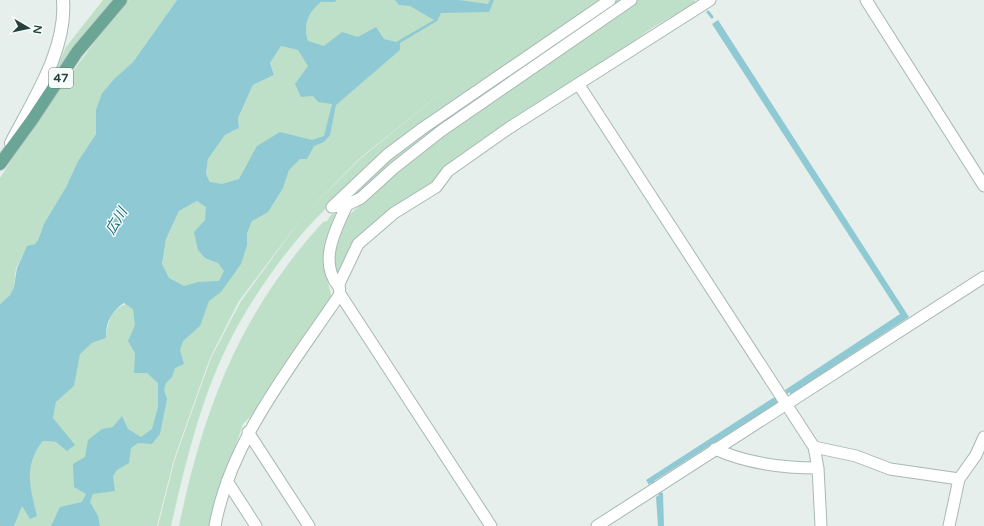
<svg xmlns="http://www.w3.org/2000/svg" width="984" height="526" font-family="'Varela Round','Noto Sans JP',sans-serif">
<rect width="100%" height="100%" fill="#e6efeb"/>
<path fill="#bfe0c8" d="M 103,0 L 113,0 L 43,95 L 66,47 Z
M 129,0 L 177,0 L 133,62 L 114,79 L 102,93 L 96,114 L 96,134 L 78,161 L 66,187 L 41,231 L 38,240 L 35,244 L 27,247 L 16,268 L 14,287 L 10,295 L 0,304 L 0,178 L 34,125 L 109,22 Z
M 337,0 L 604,0 C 553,38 501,76 450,114 C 416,138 378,162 347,189 C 304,226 268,273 240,322 C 204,384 187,457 171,526 L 158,526 L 175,459 L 211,358 L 241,301 L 304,215 L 360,159 L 457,80 L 359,159 L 304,215 L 239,301 L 210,358 L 174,459 L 157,526 L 14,526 L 22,505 L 36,516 C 30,486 22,468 43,441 L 56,442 L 60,428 L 53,418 L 56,402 L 74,386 L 79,354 L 92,343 L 106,338 C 106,330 108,325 111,317 C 120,297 145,303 165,302 L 162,264 L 166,239 L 179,211 L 197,201 L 249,180 L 214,189 L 206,174 L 208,159 L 225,135 L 239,128 L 238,118 L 253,85 L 274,75 L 270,63 L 281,46 L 298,50 L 323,51 L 308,41 C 303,24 308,13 321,2 L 335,2 Z
M 616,0 L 623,0 L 361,193 L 350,199 L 350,197 L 388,157 Z
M 636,0 L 695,0 L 695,3 L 652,28 L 602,64 L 588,70 L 579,79 L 434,182 L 393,208 L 336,277 L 333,254 L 342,222 L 392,174 L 427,144 Z
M 335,213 L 336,218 L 324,268 L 332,298 L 260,407 L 243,424 L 224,479 L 211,526 L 179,526 C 204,407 240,313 323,222 L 327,221 L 331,215 Z"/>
<path fill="#8ec9d4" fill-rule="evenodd" d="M 177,0 L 337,0 L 335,2 L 321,2 C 308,13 303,24 308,41 L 324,46 L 342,32 L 358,37 L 376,27 L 384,39 L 396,42 L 434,20 L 410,6 L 399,5 L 395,0 L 458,0 L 488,4 L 490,0 L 494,0 L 489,12 L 441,13 L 437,21 L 400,43 L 400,50 L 336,105 L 330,135 L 324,142 L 314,146 L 307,159 L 300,159 L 289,170 L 283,188 L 268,212 L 252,221 L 247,233 L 247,245 L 241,264 L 221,292 L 209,301 L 200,326 L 183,341 L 180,350 L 184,364 L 175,368 L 172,377 L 166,383 L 164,390 L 167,399 L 160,434 L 152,444 L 138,443 L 131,448 L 129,463 L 117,470 L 113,476 L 115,491 L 93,494 L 90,502 L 98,516 L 100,526 L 51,526 L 60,507 L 82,502 L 86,494 L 74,487 L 73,464 L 85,457 L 88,440 L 102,429 L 113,427 L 122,416 L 128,429 L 141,437 L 152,429 L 158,407 L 158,383 L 147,373 L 134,373 L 135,353 L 128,341 L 135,325 L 133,309 L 124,303 C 112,310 105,324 106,338 L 92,343 L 80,354 L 74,386 L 56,402 L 53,418 L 75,445 L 67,451 L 56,442 L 43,441 C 23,466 30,487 37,516 L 30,519 L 22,506 L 14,526 L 0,526 L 0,304 L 10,295 L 14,287 L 17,268 L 27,246 L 35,244 L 38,240 L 44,224 L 66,187 L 78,161 L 96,134 L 96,110 L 102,93 L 114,79 L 133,62 ZM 281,46 L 298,50 L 308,66 L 295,84 L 301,97 L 313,96 L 318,102 L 332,104 L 324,136 L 312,140 L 280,132 L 257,146 L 239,179 L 222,184 L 210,182 L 206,174 L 208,159 L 225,135 L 239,128 L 238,118 L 253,85 L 274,75 L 270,63 ZM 197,201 L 206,207 L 205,220 L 194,232 L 198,250 L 205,258 L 218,263 L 224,271 L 219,281 L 198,282 L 184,286 L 169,278 L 162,264 L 166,239 L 179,211 Z
M 718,20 L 909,317 L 794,392 L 795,394 L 790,397 L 790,392 L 787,394 L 785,390 L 900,314 L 712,24 Z
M 773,398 L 776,398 L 777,403 L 654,481 L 655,483 L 652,485 L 651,483 L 649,485 L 646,480 Z
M 662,490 L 660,492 L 663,493 L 664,526 L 658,526 L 656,497 L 659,495 L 657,492 Z"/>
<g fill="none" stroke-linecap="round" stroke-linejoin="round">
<path stroke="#8ec9d4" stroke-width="3" d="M 708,12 L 712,17"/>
<g stroke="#a8b8b2" stroke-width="13">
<path id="minor" d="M 866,0 L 984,186
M 579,85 L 814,447 L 818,468 L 821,526
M 332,207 L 347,205 L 361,198 L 394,168 L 441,131 L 631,0
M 332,207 L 387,155 L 423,128 L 610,0
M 339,287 C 318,263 335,230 347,205
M 248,432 L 309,526
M 814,447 L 856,456 L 890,469 L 959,479
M 715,449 C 748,464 782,468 818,468
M 227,481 L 256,526
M 215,526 C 230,441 293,364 340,294
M 491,526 L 340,294 L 339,284 L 358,244 L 394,213 L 436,187 L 448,171 L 509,128 L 710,0
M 597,526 L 984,277
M 949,526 L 959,479 L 976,455 L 984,437"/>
</g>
<g stroke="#a8b8b2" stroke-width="14">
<path id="tertiary" d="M 11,143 C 33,100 67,50 63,0"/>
</g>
<g stroke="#c2cac8" stroke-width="14">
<path id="primary" d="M 0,164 L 32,120 L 77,52 L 121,0"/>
</g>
<use href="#minor" stroke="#fff" stroke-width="11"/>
<use href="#tertiary" stroke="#fff" stroke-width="12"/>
<use href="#primary" stroke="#6aa596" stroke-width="12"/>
</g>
<g text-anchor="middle" stroke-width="3" stroke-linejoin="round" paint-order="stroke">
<rect fill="#f7fbf9" stroke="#637a73" stroke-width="1" x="49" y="68" width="24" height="20" rx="3"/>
<g font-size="12" font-weight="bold" fill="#24423a">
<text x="61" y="82">47</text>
</g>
<g font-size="14" font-style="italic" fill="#1c6f80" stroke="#f7fbf9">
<text transform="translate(116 221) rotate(-59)" y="5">広川</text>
</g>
</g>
<g transform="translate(28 28) rotate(99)" stroke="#f7fbf9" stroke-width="3" paint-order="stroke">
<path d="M0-3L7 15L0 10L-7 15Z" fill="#24423a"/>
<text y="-6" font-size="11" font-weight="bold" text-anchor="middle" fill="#24423a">N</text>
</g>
</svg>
